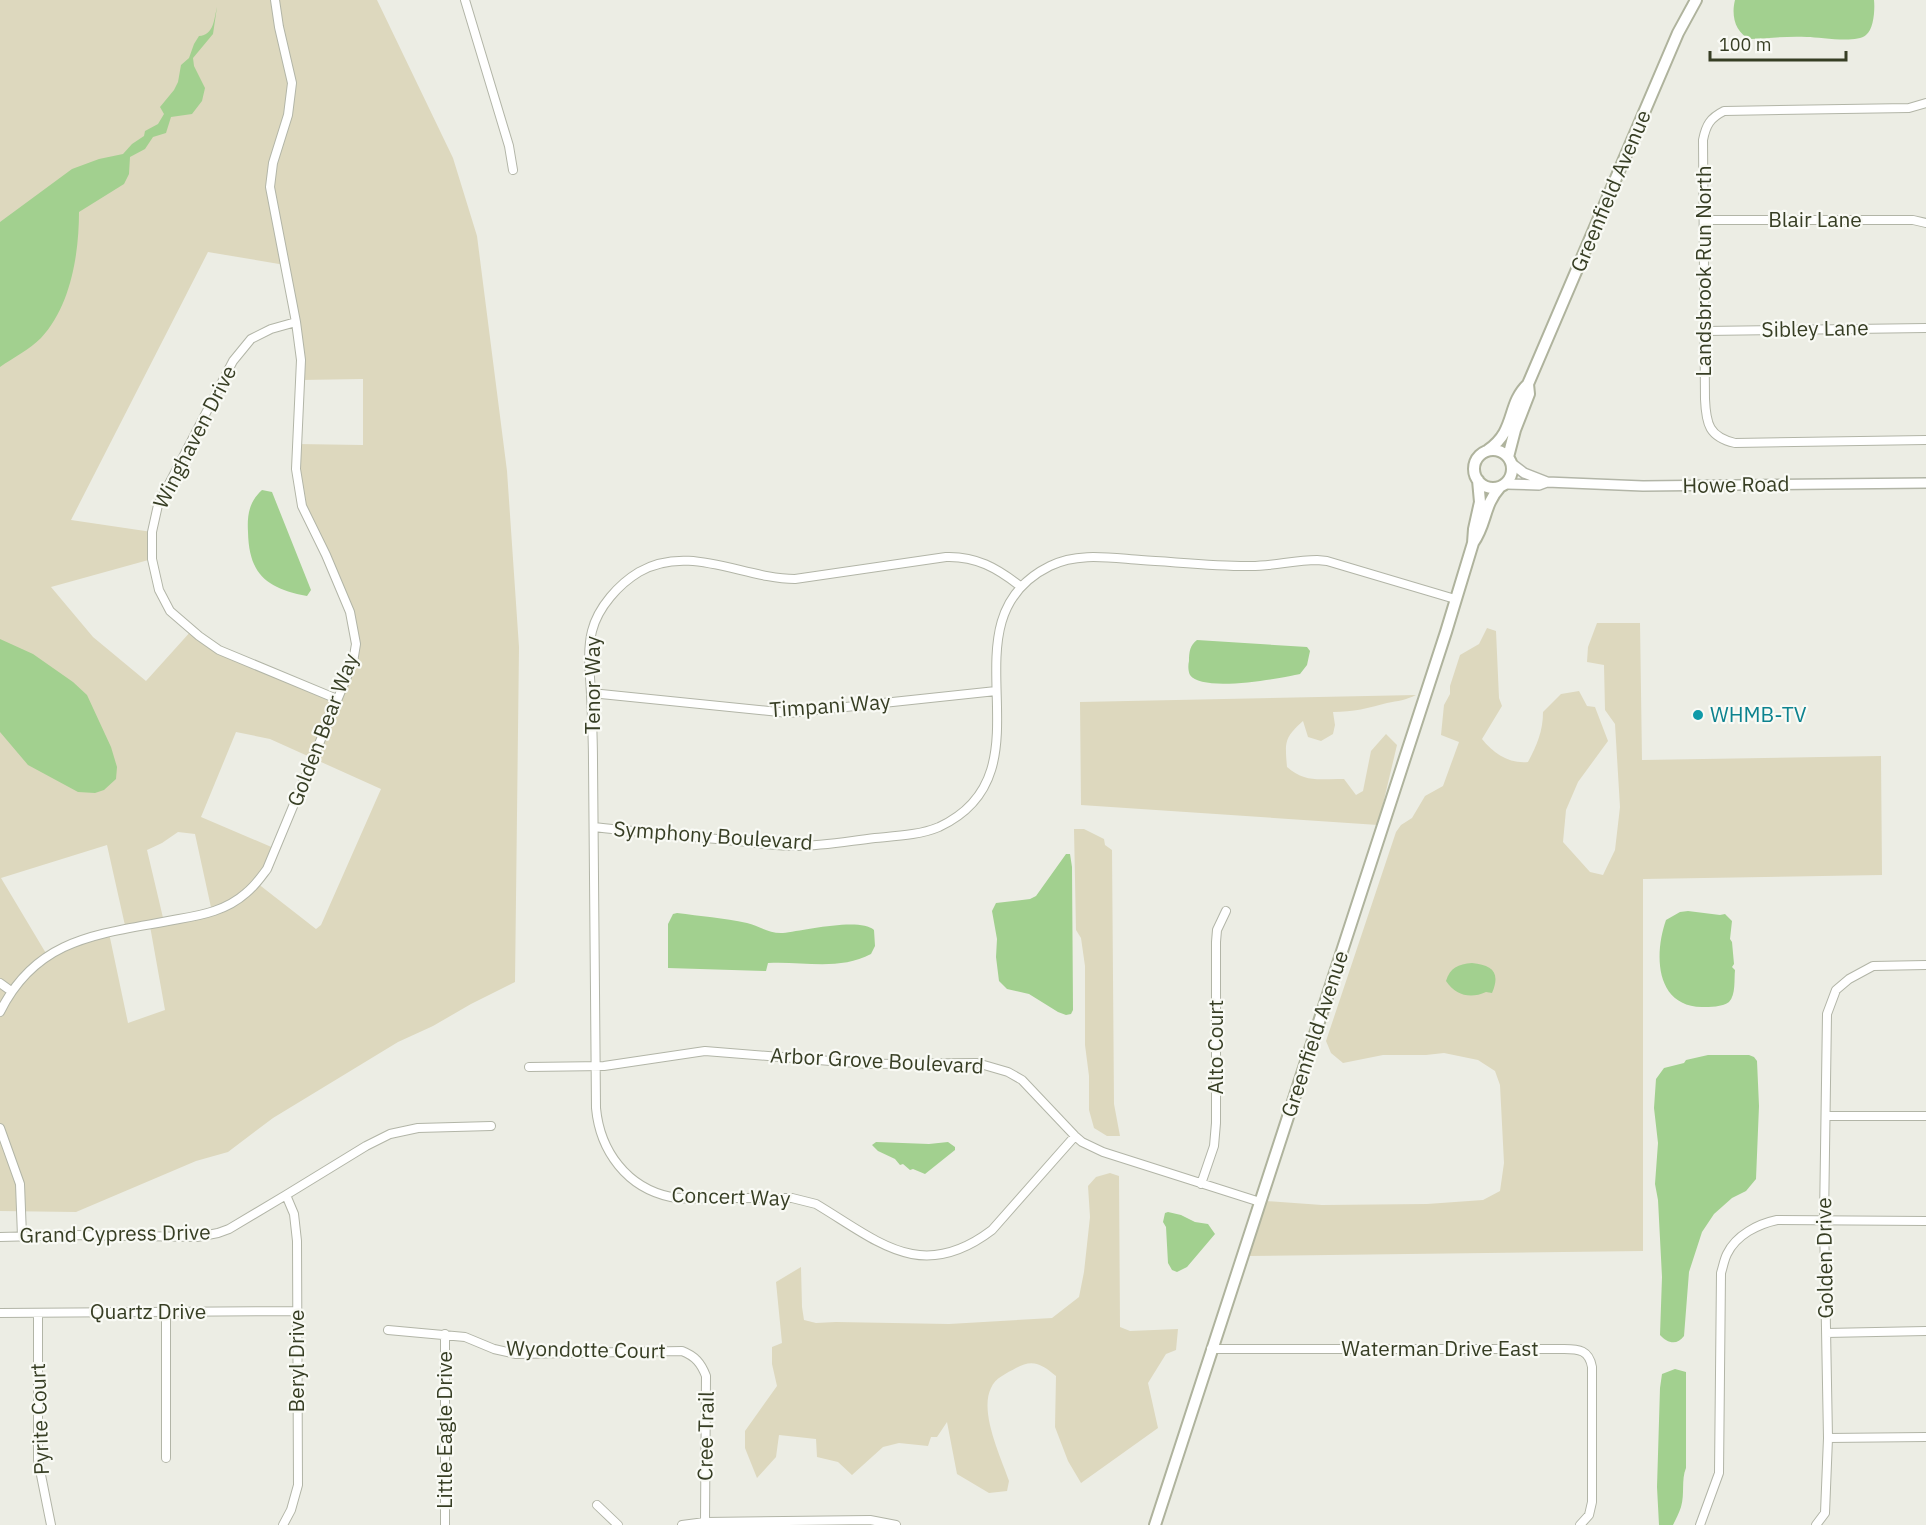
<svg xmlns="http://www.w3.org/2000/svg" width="1926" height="1525" font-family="'IBM Plex Sans',sans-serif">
<rect width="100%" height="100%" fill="#ecede4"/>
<path fill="#ddd8be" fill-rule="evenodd" d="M 0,0 L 377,0 L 453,158 L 477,236 L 507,471 L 519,647 L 515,982 L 471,1004 L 433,1026 L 398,1042 L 273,1118 L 228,1152 L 196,1161 L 76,1212 L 0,1211 ZM 208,252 L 285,265 L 300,380 L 363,379 L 363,445 L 297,444 L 302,506 L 350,612 L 356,644 L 337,699 L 219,650 L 192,630 L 146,681 L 93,637 L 51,587 L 152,559 L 152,532 L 71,520 ZM 236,732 L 270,739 L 381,789 L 321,925 L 316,929 L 257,883 L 276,849 L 201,817 ZM 178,832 L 195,834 L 212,912 L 164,922 L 147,850 L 162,843 ZM 107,845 L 126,930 L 150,926 L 165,1010 L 128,1023 L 109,933 L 47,955 L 1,878 Z
M 1597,623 L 1640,623 L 1642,760 L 1881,756 L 1882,875 L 1643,879 L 1643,1251 L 1248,1256 L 1266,1201 L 1322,1205 L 1427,1204 L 1483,1200 L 1500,1191 L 1504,1163 L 1500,1085 L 1495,1071 L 1478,1060 L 1444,1053 L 1426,1055 L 1383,1055 L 1343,1063 L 1331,1053 L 1326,1041 L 1396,832 L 1401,825 L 1412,818 L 1425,796 L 1443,786 L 1459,742 L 1441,735 L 1444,705 L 1450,694 L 1450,686 L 1460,655 L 1479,644 L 1487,628 L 1496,631 L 1499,698 L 1502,706 L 1482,739 C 1493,753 1509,764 1528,762 C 1537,745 1543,731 1543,712 L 1561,694 L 1579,691 L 1587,706 L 1595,707 L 1608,741 L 1578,782 L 1566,810 L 1563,842 L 1590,872 L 1603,875 L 1615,850 L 1620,807 L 1615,724 L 1605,710 L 1604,665 L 1587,662 L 1588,647 Z
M 1416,695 C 1406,700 1398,701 1387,703 C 1369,708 1353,712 1333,712 L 1335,725 L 1333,734 L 1321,741 L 1308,737 L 1303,721 C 1284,738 1285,742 1287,767 C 1306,784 1322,778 1344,779 L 1356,795 L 1363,791 L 1371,751 L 1386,734 L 1397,745 L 1378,825 L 1081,805 L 1080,702 Z
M 1074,829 L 1084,829 L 1104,839 L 1105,845 L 1112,850 L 1114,1104 L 1120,1136 L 1107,1136 L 1094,1128 L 1089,1110 L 1089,1076 L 1085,1045 L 1085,966 L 1081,938 L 1076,930 Z
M 1110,1173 L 1119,1176 L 1120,1327 L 1130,1331 L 1178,1329 L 1176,1350 L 1166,1354 L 1148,1383 L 1158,1428 L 1081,1483 L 1068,1461 L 1055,1427 L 1056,1376 C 1043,1365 1033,1358 1016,1368 C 1007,1373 995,1378 991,1388 C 979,1412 1001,1457 1009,1481 L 1007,1491 L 989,1493 L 957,1474 L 947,1422 L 937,1437 L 931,1437 L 928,1446 L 899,1443 L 883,1447 L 852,1475 L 838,1462 L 817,1457 L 816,1439 L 779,1435 L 776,1457 L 757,1478 L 745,1448 L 745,1431 L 777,1386 L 772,1364 L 772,1347 L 782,1343 L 776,1282 L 801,1267 L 802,1307 L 804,1320 L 816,1323 L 836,1322 L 949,1324 L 1052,1318 L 1079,1297 L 1084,1272 L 1090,1217 L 1088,1186 L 1096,1177 Z"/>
<path fill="#a2d08f" d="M 1735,0 L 1874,0 C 1875,9 1874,29 1866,35 C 1856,44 1820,37 1807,37 C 1788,36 1770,38 1751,39 C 1735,34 1731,15 1735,0 Z
M 217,7 L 213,34 L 193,58 L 194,66 L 205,88 L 202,101 L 192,114 L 171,117 L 166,133 L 153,137 L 145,149 L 130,157 L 129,174 L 124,184 L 79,212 C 79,253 71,306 41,338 C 30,349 13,358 0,367 L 0,222 L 72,169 L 99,159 L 123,154 L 132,144 L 144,136 L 145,131 L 158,124 L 164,114 L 160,107 L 174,90 L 178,82 L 181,65 L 189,58 L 194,44 L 199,36 C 214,35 214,19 217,7 Z
M 262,490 L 272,492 L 311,590 L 307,596 C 267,588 249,575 248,532 C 247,515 249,502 262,490 Z
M 0,639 L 33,654 L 73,682 L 87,695 L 111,747 L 117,767 L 116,779 L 104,790 L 95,793 L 78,792 L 28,765 L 0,732 Z
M 1197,640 L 1307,647 L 1310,651 L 1307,665 L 1300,674 C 1282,678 1202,693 1190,675 C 1188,671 1188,665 1189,661 C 1189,652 1190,645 1197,640 Z
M 1066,854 L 1070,854 L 1072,867 L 1073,1010 L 1071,1014 L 1066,1015 L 1058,1012 L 1029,994 L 1007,989 L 999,981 L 996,957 L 997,939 L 992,911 L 996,903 L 1030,899 L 1036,896 Z
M 1688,911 L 1720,915 L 1725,914 L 1732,921 L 1730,939 L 1732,942 L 1734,964 L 1732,967 L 1735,970 C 1734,979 1736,995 1729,1002 C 1722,1007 1710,1007 1702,1007 C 1655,1006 1654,954 1666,920 L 1680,912 Z
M 677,913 C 700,916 724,918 747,923 C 759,926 770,934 783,933 C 802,931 860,917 874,930 L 875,946 L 871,954 C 839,971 803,961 768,963 L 766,971 L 668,968 L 668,924 L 673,914 Z
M 1472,963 C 1492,965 1501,972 1492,993 L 1486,992 C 1471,999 1456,996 1446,981 C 1450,968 1458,964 1472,963 Z
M 1708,1055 L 1749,1055 L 1754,1057 L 1757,1061 L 1759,1106 L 1756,1179 L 1746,1191 L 1732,1198 L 1714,1214 L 1702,1232 L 1689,1272 L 1684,1336 C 1677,1346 1667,1343 1660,1335 L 1662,1277 L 1658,1200 L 1655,1184 L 1658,1143 L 1654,1108 L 1656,1079 L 1664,1068 L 1684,1063 L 1686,1060 Z
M 876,1142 L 929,1144 L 948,1142 L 955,1147 L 955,1150 L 925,1174 L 913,1169 L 910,1170 L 903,1164 L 900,1165 L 895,1159 L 878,1151 L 872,1145 Z
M 1168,1212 L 1181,1215 L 1195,1222 L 1208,1224 L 1215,1234 L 1187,1267 L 1177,1272 L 1172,1270 L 1168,1263 L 1166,1227 L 1163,1222 L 1165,1213 Z
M 1675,1369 L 1686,1372 L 1686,1468 C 1681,1480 1685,1494 1681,1507 C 1679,1513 1676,1519 1673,1525 L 1659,1525 L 1657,1487 L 1660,1388 L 1662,1374 Z"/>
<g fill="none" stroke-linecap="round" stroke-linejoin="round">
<g stroke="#b2b5a7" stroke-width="10">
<path id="minor" d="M 465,0 L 509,146 L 513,170
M 1926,103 L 1909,108 L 1724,111 C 1710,118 1706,125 1703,140 L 1705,399 C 1706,424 1709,437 1735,443 L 1926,440
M 1704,220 L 1913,220 L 1926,223
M 296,322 L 271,329 L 251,339 L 233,361 L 158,505 L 152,532 L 152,559 L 159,590 L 170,611 L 199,636 L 219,650 L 337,699
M 1705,331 L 1926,328
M 1020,586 C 997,568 976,556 946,557 L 795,579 C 744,579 689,543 639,572 C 619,584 598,607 592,631 C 587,651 590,673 591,694 C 592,717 593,740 593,762 C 594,878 595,993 596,1108 C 600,1151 627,1188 671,1197 C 688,1200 706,1198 722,1198 C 746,1198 769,1198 792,1198 L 816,1204 C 878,1241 921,1284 992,1230 L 1075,1136
M 591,693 L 789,713 L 996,691
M 594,827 C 638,832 683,836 727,840 C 750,842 774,846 797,846 C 823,846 849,841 875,838 C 896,836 920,835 939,827 C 1059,771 936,622 1050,566 C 1078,552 1111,558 1141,560 C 1176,562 1212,566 1247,566 C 1271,567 1293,560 1317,560 L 1327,561 L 1455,599
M 0,983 L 11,991
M 0,1012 C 38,935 103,934 179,919 C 203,915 227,910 246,893 C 255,886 261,877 267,869 L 353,662 L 356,644 L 350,612 L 326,555 L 302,506 L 296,469 L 301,360 L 296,322 L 270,187 L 273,163 L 288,115 L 292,83 L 279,27 L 275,0
M 529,1067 L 604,1066 L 705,1051 L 868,1064 L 977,1063 L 1008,1072 L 1022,1080 L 1075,1136 L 1082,1142 L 1103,1152 L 1260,1202
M 1826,1116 L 1926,1116
M 0,1128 L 20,1184 L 22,1236
M 1201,1184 L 1214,1146 L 1216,1123 L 1216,942 L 1217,930 L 1226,911
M 0,1237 L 76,1235 L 197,1237 L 218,1233 L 229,1229 L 286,1195 L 366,1146 L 390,1134 L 418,1128 L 491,1126
M 0,1313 L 297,1311
M 38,1313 L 38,1460 L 51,1525
M 388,1330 L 465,1337 L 494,1349 L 516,1354 L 682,1351 C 695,1356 701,1363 706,1376 L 705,1522
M 1826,1333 L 1926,1331
M 445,1334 L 445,1525
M 1211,1349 L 1564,1349 C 1579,1349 1589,1350 1592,1367 L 1592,1502 L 1589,1515 L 1580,1525
M 1828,1438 L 1926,1437
M 166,1458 L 166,1311
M 597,1505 L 618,1525
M 283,1525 L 291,1510 L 298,1485 L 297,1241 L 294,1214 L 286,1195
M 682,1525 L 705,1522 L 870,1520 L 896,1525
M 1700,1525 L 1719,1473 L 1721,1273 C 1723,1267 1724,1260 1727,1254 C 1736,1235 1758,1224 1777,1220 L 1926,1221
M 1816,1525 L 1825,1513 L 1828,1438 L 1824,1220 L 1827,1014 L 1836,990 L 1849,979 L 1873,966 L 1926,965"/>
</g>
<g stroke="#b2b5a7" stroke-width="12">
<path id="tertiary" d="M 1511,463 L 1524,473 L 1547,482
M 1506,484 L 1539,485 L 1547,482 L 1643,486 L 1926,483"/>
</g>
<g stroke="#afb39d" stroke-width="14">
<path id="secondary" d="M1474 469a19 19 0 1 1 38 0a19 19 0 1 1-38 0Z
M 1488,450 C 1517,430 1506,405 1528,384 L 1678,33 L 1696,0
M 1508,457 L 1515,430 L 1529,394 L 1528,384
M 1473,543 C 1487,523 1483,506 1500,487
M 1155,1525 L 1446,632 L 1473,543 L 1474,529 L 1480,502 L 1478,480"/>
</g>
<use href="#minor" stroke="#fff" stroke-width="8"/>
<use href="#tertiary" stroke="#fff" stroke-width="9"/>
<use href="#secondary" stroke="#fff" stroke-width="10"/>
</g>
<circle fill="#0f9aa8" stroke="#f9faf5" stroke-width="2" cx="1698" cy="715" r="6"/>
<g text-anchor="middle" stroke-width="4.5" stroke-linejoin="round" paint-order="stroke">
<g font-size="21" fill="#373e24" stroke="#f9faf5">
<text transform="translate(1611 191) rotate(-67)" y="7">Greenfield Avenue</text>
<text x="1815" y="227">Blair Lane</text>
<text transform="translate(1704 271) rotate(-90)" y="7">Landsbrook Run North</text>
<text transform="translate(1815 329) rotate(-1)" y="7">Sibley Lane</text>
<text transform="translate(195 437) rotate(-63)" y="7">Winghaven Drive</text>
<text transform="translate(1736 485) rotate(-1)" y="7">Howe Road</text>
<text transform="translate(593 685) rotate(-90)" y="7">Tenor Way</text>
<text transform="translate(830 706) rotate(-4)" y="7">Timpani Way</text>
<text transform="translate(323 730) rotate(-69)" y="7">Golden Bear Way</text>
<text transform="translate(713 836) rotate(4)" y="7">Symphony Boulevard</text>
<text transform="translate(1315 1034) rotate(-72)" y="7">Greenfield Avenue</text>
<text transform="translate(1216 1047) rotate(-90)" y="7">Alto Court</text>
<text transform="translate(877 1061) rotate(3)" y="7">Arbor Grove Boulevard</text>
<text transform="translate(731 1197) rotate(2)" y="7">Concert Way</text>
<text transform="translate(115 1234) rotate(-1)" y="7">Grand Cypress Drive</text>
<text transform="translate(1825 1258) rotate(-91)" y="7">Golden Drive</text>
<text x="148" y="1319">Quartz Drive</text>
<text x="1440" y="1356">Waterman Drive East</text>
<text transform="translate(586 1350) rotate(1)" y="7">Wyondotte Court</text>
<text transform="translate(297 1361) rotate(-90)" y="7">Beryl Drive</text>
<text transform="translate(40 1419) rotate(-92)" y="7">Pyrite Court</text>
<text transform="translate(445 1430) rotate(-90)" y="7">Little Eagle Drive</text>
<text transform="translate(706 1436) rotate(-89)" y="7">Cree Trail</text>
</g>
<g font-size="21" fill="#0d838f" stroke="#f9faf5" text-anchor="start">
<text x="1710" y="722">WHMB-TV</text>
</g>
</g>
<path d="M1710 51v9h136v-9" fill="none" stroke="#373e24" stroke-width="3"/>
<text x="1719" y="51" font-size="18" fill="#373e24" stroke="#f9faf5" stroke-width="4.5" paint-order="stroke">100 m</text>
</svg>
